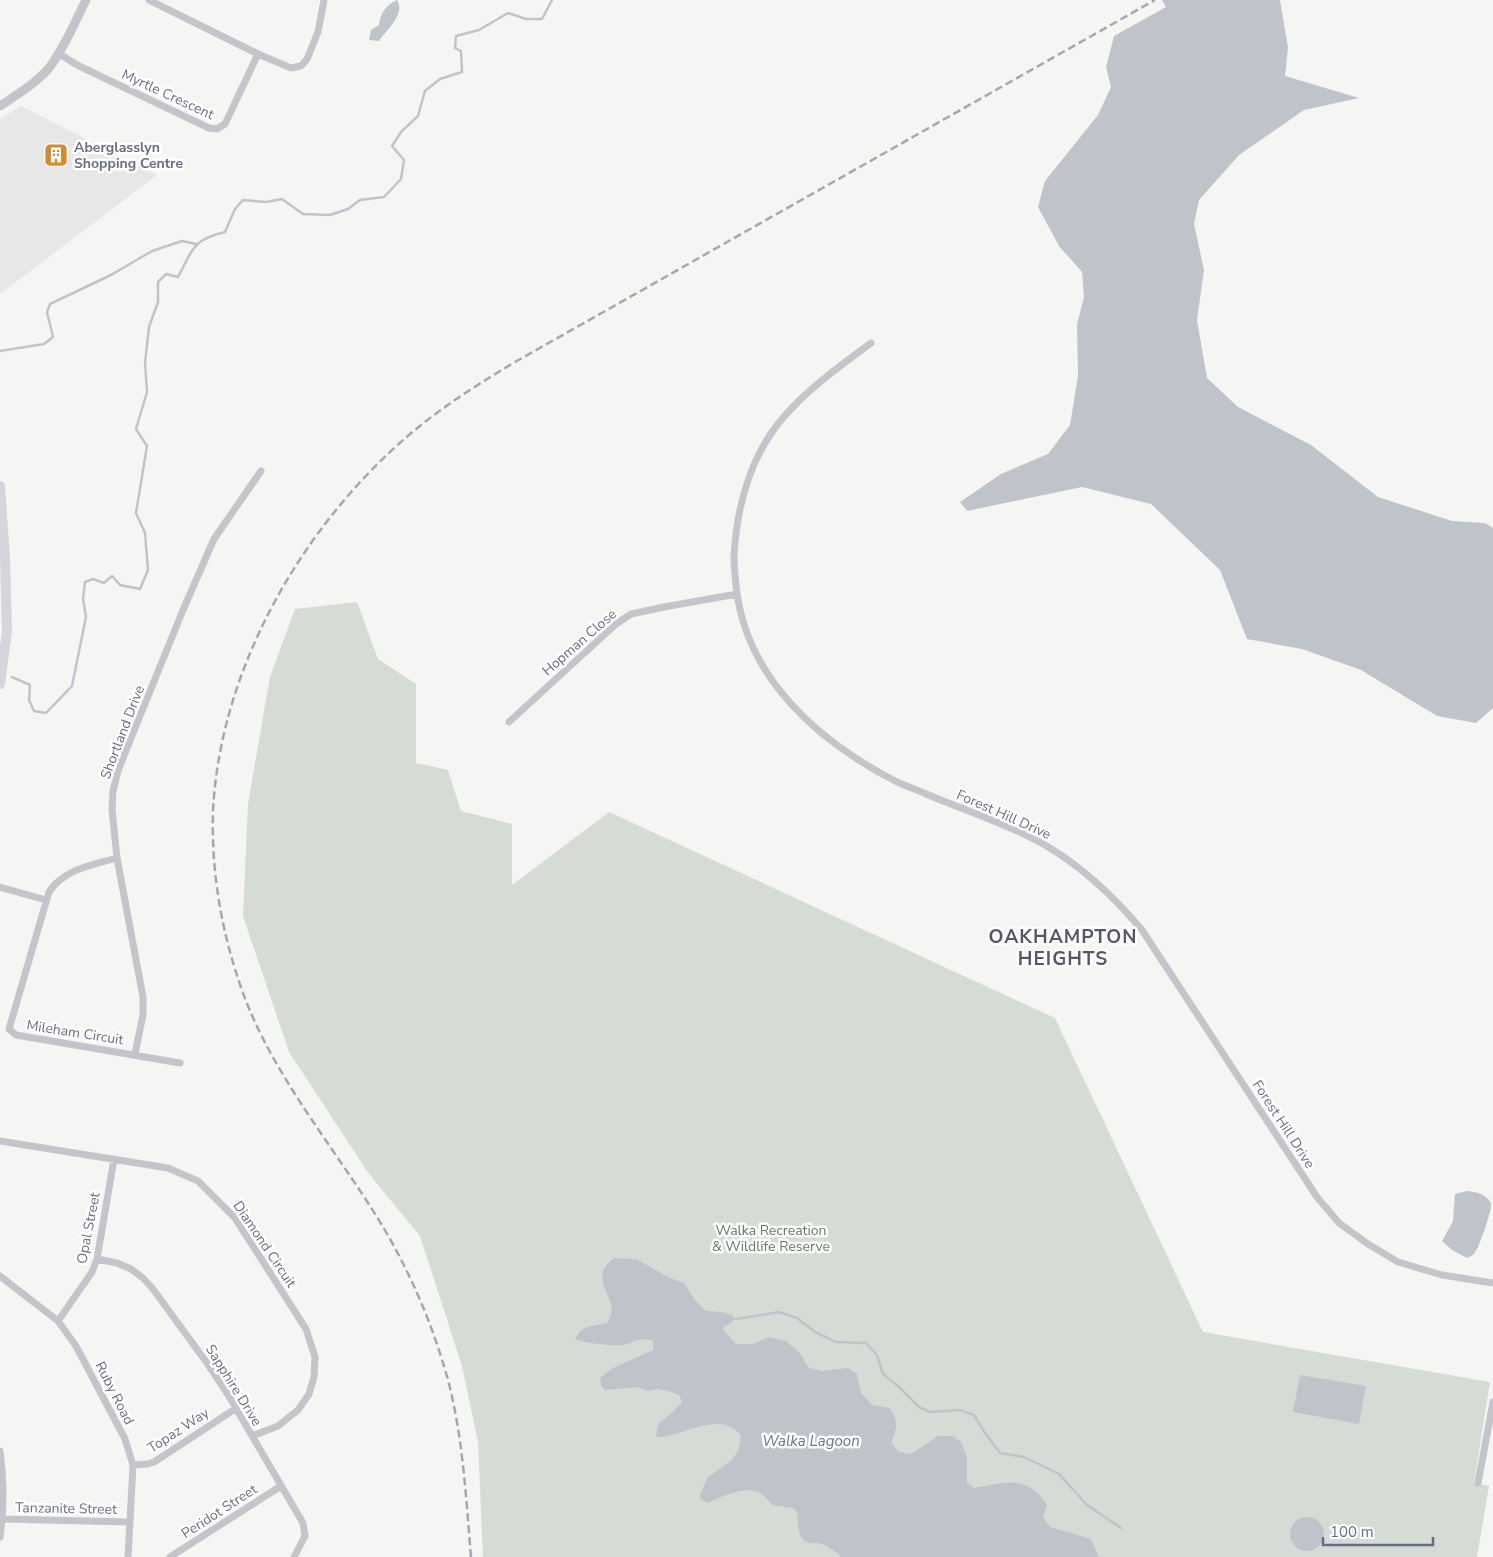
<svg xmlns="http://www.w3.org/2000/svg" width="1493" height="1557" font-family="'Nunito Sans',sans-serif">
<rect width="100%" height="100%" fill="#f5f6f3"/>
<path fill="#e6e7e6" d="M 21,106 L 157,175 L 0,294 L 0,119 Z"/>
<path fill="#d5dcd5" d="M 357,602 L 378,659 L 416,684 L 416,763 L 448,770 L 461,811 L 512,824 L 512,885 L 609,812 L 1055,1018 L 1203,1332 L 1490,1382 L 1474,1483 L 1489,1486 L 1477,1557 L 483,1557 L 478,1442 L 462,1366 L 420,1236 L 369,1174 L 289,1052 L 243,916 L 248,804 L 270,677 L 295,609 Z"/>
<path fill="#bfc4cb" d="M 397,0 C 406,14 386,30 379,41 L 369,40 L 371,30 L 379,25 C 380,13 386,5 397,0 Z
M 1162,0 L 1280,0 L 1288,48 L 1285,76 L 1359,98 L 1304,110 L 1239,155 L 1199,200 L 1194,224 L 1204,270 L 1197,320 L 1207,378 L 1238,407 L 1311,445 L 1378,497 L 1452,521 L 1485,523 L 1493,528 L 1493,708 L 1476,723 L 1437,716 L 1361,670 L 1302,649 L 1247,639 L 1220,570 L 1151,504 L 1082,487 L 967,511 L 960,502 L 1001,474 L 1048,454 L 1070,425 L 1078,376 L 1077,324 L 1084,297 L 1082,272 L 1059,246 L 1038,207 L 1045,181 L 1098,115 L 1111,87 L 1106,67 L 1114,36 L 1166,7 Z
M 1467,1191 C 1476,1192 1486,1194 1491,1203 C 1493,1207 1479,1249 1474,1254 C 1472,1256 1469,1257 1467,1258 L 1452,1250 L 1442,1241 L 1453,1221 L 1455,1194 Z
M 614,1258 L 636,1259 L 670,1278 L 684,1283 L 694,1299 L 706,1311 L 721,1312 L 732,1315 L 736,1319 L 722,1328 L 736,1344 L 753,1344 L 769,1337 L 786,1341 L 799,1352 L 809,1368 L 822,1371 L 848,1368 L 857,1374 L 861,1393 L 872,1405 L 890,1408 C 899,1422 897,1428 891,1443 L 899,1452 L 911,1454 L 938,1436 L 952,1436 L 961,1442 L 967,1458 L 967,1483 L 974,1488 C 1006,1482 1027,1474 1047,1505 L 1043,1517 L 1050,1527 L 1091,1539 L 1098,1555 L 1101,1557 L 841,1557 C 835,1551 826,1544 817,1543 C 815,1543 812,1544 809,1543 C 797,1540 798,1522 797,1512 L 793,1508 L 772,1505 C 768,1500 764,1495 758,1492 C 745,1486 720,1497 708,1503 L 701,1500 L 700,1494 L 708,1477 L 732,1460 L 739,1449 L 741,1436 C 722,1408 681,1438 656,1437 L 658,1424 L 672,1413 L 682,1402 L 679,1395 L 668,1391 L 657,1389 L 648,1391 L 637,1387 L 605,1390 L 601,1386 L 600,1378 L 613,1368 L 653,1350 L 653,1341 C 635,1336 637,1343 622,1345 C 612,1346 583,1343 575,1339 C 582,1325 593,1326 607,1323 C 610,1318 613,1311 611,1304 C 605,1285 593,1275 614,1258 Z
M 1300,1375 L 1366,1386 L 1359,1424 L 1293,1412 Z
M1290 1534a17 17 0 1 1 34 0a17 17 0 1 1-34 0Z"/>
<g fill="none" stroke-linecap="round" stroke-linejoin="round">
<path stroke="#bfc4cb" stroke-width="2.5" d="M 0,351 L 44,344 L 53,337 L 47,312 L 50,304 L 111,275 L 152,251 L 182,241 L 196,244
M 12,677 L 30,685 L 29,700 L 34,711 L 46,713 L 72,686 L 86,617 L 83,599 L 85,582 L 93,579 L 104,583 L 112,576 L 120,585 L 140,589 L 148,570 L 145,533 L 136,513 L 147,446 L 136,429 L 147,392 L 145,363 L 149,327 L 158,302 L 158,282 L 166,274 L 178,277 C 193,249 192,240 225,232 L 235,209 L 243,200 L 266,202 L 282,199 L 303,214 L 330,215 L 348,209 L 360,200 L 384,197 L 401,179 L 404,160 L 392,146 L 401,132 L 418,116 L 425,91 L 440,79 L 462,72 L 461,51 L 455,48 L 456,36 L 479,30 L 508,13 L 526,19 L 542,19 L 552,0
M 736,1319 L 779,1312 L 797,1318 L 815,1332 L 836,1342 L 866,1343 L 877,1355 L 883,1374 L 899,1387 L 919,1407 L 930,1412 L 960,1410 L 974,1415 L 985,1433 L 1000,1453 L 1024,1457 L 1059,1474 L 1087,1505 L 1121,1528"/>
<path stroke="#c4c5ca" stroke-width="7" d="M 149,0 L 258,54 L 291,68 L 301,66 L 307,59 L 318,32 L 324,0
M 58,53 L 77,65 L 209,128 L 217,129 L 225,124 L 258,54
M 871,343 C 844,363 816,383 792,408 C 753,447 737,502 734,556 C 734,566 735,575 736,585 C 745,678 819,742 897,782 C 906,786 915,789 924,793 C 966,811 1011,825 1050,848 C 1086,870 1115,898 1142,930 L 1317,1197 L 1339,1223 L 1368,1244 L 1398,1262 L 1442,1275 L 1493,1283
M 509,722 L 616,624 L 631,614 L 664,607 L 737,594
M 117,858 C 93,865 64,869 49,892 L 9,1029 L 16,1035 L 180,1063
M 0,887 L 46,900
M 135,1054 L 143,1015 L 143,997 L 117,858 L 112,809 L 113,791 L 118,771 L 127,748 L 183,610 L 214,539 L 261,471
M 0,1141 L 168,1168 L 198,1181 L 235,1218 L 306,1329 L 315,1357 L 314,1377 L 309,1394 L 298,1410 L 278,1426 L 252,1436
M 97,1259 L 117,1263 L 131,1269 L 143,1278 L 153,1289 L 207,1363 L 227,1393 L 303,1523 L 305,1536 L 294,1557
M 0,1276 L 58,1321 L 76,1346 L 125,1439 L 133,1465 L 128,1557
M 58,1321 L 92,1272 L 97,1259 L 114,1159
M 0,1451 C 4,1480 4,1508 0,1537
M 133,1465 L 148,1464 L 154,1462 L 235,1409
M 1478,1483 L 1493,1402
M 3,1519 L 129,1522
M 170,1557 L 281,1486"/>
<path stroke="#c4c5ca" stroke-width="9" d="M 0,106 C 17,95 36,83 49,68 C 64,49 75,22 86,0"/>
<path stroke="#d5d6dc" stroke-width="10" d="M 0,486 L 5,557 L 7,631 L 0,684"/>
<path stroke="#a5a7ae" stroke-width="2.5" stroke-dasharray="8 4" stroke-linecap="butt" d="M 471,1557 C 466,1498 463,1437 448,1380 C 432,1322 408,1267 377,1217 C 332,1145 272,1073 243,993 C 222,935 211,873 213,811 C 220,671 299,532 402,441 C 437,410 475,386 515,362 L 1155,0"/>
</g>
<defs>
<g id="building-square" transform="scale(1.25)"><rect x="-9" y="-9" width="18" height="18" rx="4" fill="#d38a36" stroke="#fff"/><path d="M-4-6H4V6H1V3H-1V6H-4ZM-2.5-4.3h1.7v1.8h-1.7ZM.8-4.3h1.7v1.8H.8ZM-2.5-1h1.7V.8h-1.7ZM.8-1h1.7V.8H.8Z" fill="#fff"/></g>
</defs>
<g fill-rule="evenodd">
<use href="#building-square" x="56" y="155"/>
</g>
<g text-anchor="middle" stroke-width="5" stroke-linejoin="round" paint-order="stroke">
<g font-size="14" fill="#686e81" stroke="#fff">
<text transform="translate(168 94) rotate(25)" y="5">Myrtle Crescent</text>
<text transform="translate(579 642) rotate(-41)" y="5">Hopman Close</text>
<text transform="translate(122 732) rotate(-69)" y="5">Shortland Drive</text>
<text transform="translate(1004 814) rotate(24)" y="5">Forest Hill Drive</text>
<text transform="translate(75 1032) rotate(9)" y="5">Mileham Circuit</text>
<text transform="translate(1284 1124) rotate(57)" y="5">Forest Hill Drive</text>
<text transform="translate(88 1228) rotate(-79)" y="5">Opal Street</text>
<text transform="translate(265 1244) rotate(56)" y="5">Diamond Circuit</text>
<text transform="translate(234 1385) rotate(58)" y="5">Sapphire Drive</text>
<text transform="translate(115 1393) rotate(63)" y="5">Ruby Road</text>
<text transform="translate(178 1430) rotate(-33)" y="5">Topaz Way</text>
<text transform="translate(66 1508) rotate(1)" y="5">Tanzanite Street</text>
<text transform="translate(219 1511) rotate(-33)" y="5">Peridot Street</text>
</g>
<g font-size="14" font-weight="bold" fill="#686e81" stroke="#fff" text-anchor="start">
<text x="74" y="152">Aberglasslyn<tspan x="74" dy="16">Shopping Centre</tspan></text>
</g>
<g font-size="14" fill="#667968" stroke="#fff">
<text x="771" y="1235">Walka Recreation<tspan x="771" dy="16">&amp; Wildlife Reserve</tspan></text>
</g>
<g font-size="15" font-style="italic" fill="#697485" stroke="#fff">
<text x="811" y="1446">Walka Lagoon</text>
</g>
<g font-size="19" font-weight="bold" letter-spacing="1" fill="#555967" stroke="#fff">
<text x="1063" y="943">OAKHAMPTON<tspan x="1063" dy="22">HEIGHTS</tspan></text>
</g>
</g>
<path d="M1323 1537v8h110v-8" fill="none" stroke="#686e81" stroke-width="2.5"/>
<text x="1330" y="1537" font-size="15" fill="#686e81" stroke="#ffffff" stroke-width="4" paint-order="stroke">100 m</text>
</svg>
